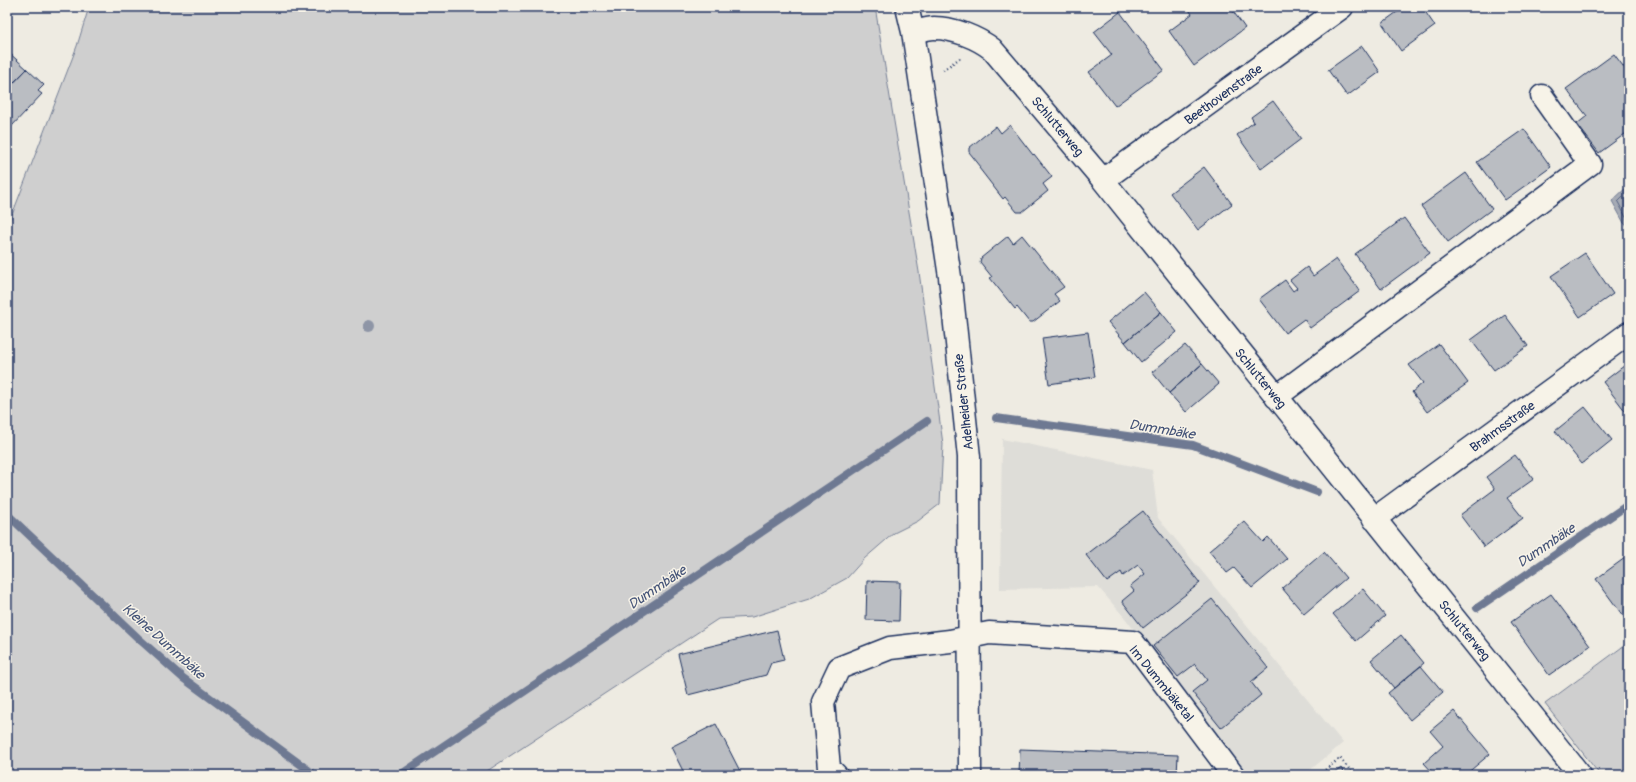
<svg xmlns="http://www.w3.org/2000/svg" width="1636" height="782" font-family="Pangolin,sans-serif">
<rect width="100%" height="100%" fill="#eeebe2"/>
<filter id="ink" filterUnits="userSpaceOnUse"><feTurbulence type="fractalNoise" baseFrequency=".025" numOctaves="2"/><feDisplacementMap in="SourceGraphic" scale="8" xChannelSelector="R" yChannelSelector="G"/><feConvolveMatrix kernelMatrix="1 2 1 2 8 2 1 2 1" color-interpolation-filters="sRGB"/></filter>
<g filter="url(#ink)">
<path fill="#deddd8" d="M 1002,439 L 1152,470 L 1158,518 L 1343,743 L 1304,775 L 1246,775 L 1125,618 L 1098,587 L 1000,589 Z"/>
<path fill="#cfcfcf" stroke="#757f96" d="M 89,7 L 875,7 L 919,272 L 943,444 L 940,504 L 918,521 L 894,533 L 864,559 L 847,578 L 809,599 L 752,617 L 718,619 L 481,775 L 7,775 L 7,228 L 77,46 Z
M 1629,642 L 1629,775 L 1600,775 L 1545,704 Z"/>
<path fill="#a6abb5" stroke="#6e7992" d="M 1629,185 L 1629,229 L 1624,223 L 1612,201 Z"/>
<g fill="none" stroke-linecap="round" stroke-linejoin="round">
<path stroke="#536181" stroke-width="1" d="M 1629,191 L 1618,202 L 1629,223"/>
<path stroke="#6e7992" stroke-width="8" d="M 996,418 L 1193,445 L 1317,492
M 7,514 L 138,638 L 183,678 L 315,775
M 1477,608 L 1629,504
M 400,775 L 927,421"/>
</g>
<path fill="#babdc2" stroke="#1b2f5e" d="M 1187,7 L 1230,7 L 1245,28 L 1194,66 L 1169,31 L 1192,14 Z
M 1404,7 L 1422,7 L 1435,26 L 1401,51 L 1382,23 Z
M 1120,12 L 1164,70 L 1115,106 L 1089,72 L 1112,55 L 1094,32 Z
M 1362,46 L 1380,72 L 1347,96 L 1328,70 Z
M 7,51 L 27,69 L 7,89 Z
M 1614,54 L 1629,74 L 1629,90 L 1625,93 L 1629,98 L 1629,131 L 1599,153 L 1577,124 L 1587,116 L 1566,89 Z
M 27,69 L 44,85 L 38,91 L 42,94 L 11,127 L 7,123 L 7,90 Z
M 1273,101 L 1301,139 L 1261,169 L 1237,135 L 1254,122 L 1251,117 Z
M 1010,125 L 1033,155 L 1034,154 L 1052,177 L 1043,184 L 1048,191 L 1022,212 L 1017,212 L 1005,197 L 1003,199 L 979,168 L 981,167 L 969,152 L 969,148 L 996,126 L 1001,133 Z
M 1524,129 L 1551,167 L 1505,200 L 1477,162 Z
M 1204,167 L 1232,204 L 1198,230 L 1170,193 Z
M 1466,173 L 1492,209 L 1448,242 L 1421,206 Z
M 1404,218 L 1430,253 L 1381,289 L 1355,254 Z
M 1022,235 L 1064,287 L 1054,294 L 1060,301 L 1033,322 L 1029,322 L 1017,307 L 1015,309 L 990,278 L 992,277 L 980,262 L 981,258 L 1008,236 L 1013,243 Z
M 1585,253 L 1613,294 L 1580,317 L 1551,276 Z
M 1336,259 L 1360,291 L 1310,328 L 1304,319 L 1285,333 L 1259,299 L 1285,280 L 1293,291 L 1297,288 L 1290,280 L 1307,267 L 1313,276 Z
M 1144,292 L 1161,312 L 1125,342 L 1108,322 Z
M 1161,312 L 1177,332 L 1141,362 L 1125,342 Z
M 1505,315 L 1528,346 L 1494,370 L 1471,340 Z
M 1088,332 L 1095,377 L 1049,384 L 1042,338 Z
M 1439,344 L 1468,383 L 1427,412 L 1412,392 L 1423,383 L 1409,365 Z
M 1185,345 L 1202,364 L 1169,393 L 1152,372 Z
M 1629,362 L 1629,416 L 1603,382 Z
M 1202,364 L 1219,384 L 1186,412 L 1169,393 Z
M 1585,407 L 1612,440 L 1582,464 L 1555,431 Z
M 1515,455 L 1534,479 L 1507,498 L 1523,518 L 1484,547 L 1460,515 L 1495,489 L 1486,477 Z
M 1143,511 L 1200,583 L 1143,628 L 1122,601 L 1134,591 L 1130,586 L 1145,574 L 1138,565 L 1123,576 L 1121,572 L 1107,582 L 1086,555 Z
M 1244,521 L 1263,542 L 1268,537 L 1287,559 L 1252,588 L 1234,568 L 1227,573 L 1209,551 Z
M 1324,552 L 1346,578 L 1304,614 L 1282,588 Z
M 1629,555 L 1629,618 L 1626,620 L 1596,579 Z
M 867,581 L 900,582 L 899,621 L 866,620 Z
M 1363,589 L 1385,616 L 1356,641 L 1333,614 Z
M 1551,594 L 1590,646 L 1549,675 L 1511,622 Z
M 1212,599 L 1268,668 L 1251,682 L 1261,695 L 1221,728 L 1192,692 L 1207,680 L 1195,664 L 1178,677 L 1153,646 Z
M 777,630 L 784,660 L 771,663 L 766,675 L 688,695 L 678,654 Z
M 1401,635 L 1424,663 L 1394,688 L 1371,660 Z
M 1421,666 L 1443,692 L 1410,720 L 1388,693 Z
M 1454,711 L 1490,754 L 1465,775 L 1435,775 L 1424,763 L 1443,746 L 1430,731 Z
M 716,724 L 742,775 L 685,775 L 671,747 Z
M 1020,749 L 1178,755 L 1177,775 L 1019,775 Z
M 1341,768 L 1346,775 L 1332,775 Z"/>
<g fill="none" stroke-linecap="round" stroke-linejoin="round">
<g stroke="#1b2f5e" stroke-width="25">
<path id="minor" d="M 907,7 L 913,32 L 950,277 L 969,457 L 970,775
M 913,32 C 920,31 927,28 934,28 C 954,28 978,38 992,49 L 1103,180 L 1580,775
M 1103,180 L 1342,7
M 1276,397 L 1590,164 L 1542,96
M 1374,519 L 1629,333
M 836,775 L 829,768 L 823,702 L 839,668 L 890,648 L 950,641 L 989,633 L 1133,642 L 1233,775"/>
</g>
<path stroke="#1b2f5e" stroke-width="2.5" stroke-dasharray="1 3" stroke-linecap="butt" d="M 943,70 L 960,58
M 1319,775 L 1340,758 L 1354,775"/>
<use href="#minor" stroke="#f7f3e8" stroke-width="22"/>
</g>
<circle fill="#8e95a6" cx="369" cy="326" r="6"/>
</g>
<g text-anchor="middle" stroke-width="3" stroke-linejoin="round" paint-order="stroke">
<g font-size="13" fill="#1b2f5e" stroke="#f7f3e8">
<text transform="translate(1223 94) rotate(-36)" y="5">Beethovenstraße</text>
<text transform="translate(1058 126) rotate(50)" y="5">Schlutterweg</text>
<text transform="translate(1261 378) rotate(51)" y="5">Schlutterweg</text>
<text transform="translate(963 402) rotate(-96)" y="5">Adelheider Straße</text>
<text transform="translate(1502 426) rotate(-36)" y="5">Brahmsstraße</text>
<text transform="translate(1465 630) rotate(51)" y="5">Schlutterweg</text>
<text transform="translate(1162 683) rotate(51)" y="5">Im Dummbäketal</text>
</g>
<g font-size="14" font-style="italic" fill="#455478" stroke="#f7f3e8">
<text transform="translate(1162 429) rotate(9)" y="5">Dummbäke</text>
<text transform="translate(1546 545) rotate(-34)" y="5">Dummbäke</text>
<text transform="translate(657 587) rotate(-34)" y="5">Dummbäke</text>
<text transform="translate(164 641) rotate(42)" y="5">Kleine Dummbäke</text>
</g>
</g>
<rect width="1636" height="782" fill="none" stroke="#f7f3e8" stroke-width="24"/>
<rect x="12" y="12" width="1612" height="758" fill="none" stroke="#1b2f5e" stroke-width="1.5" filter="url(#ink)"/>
</svg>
